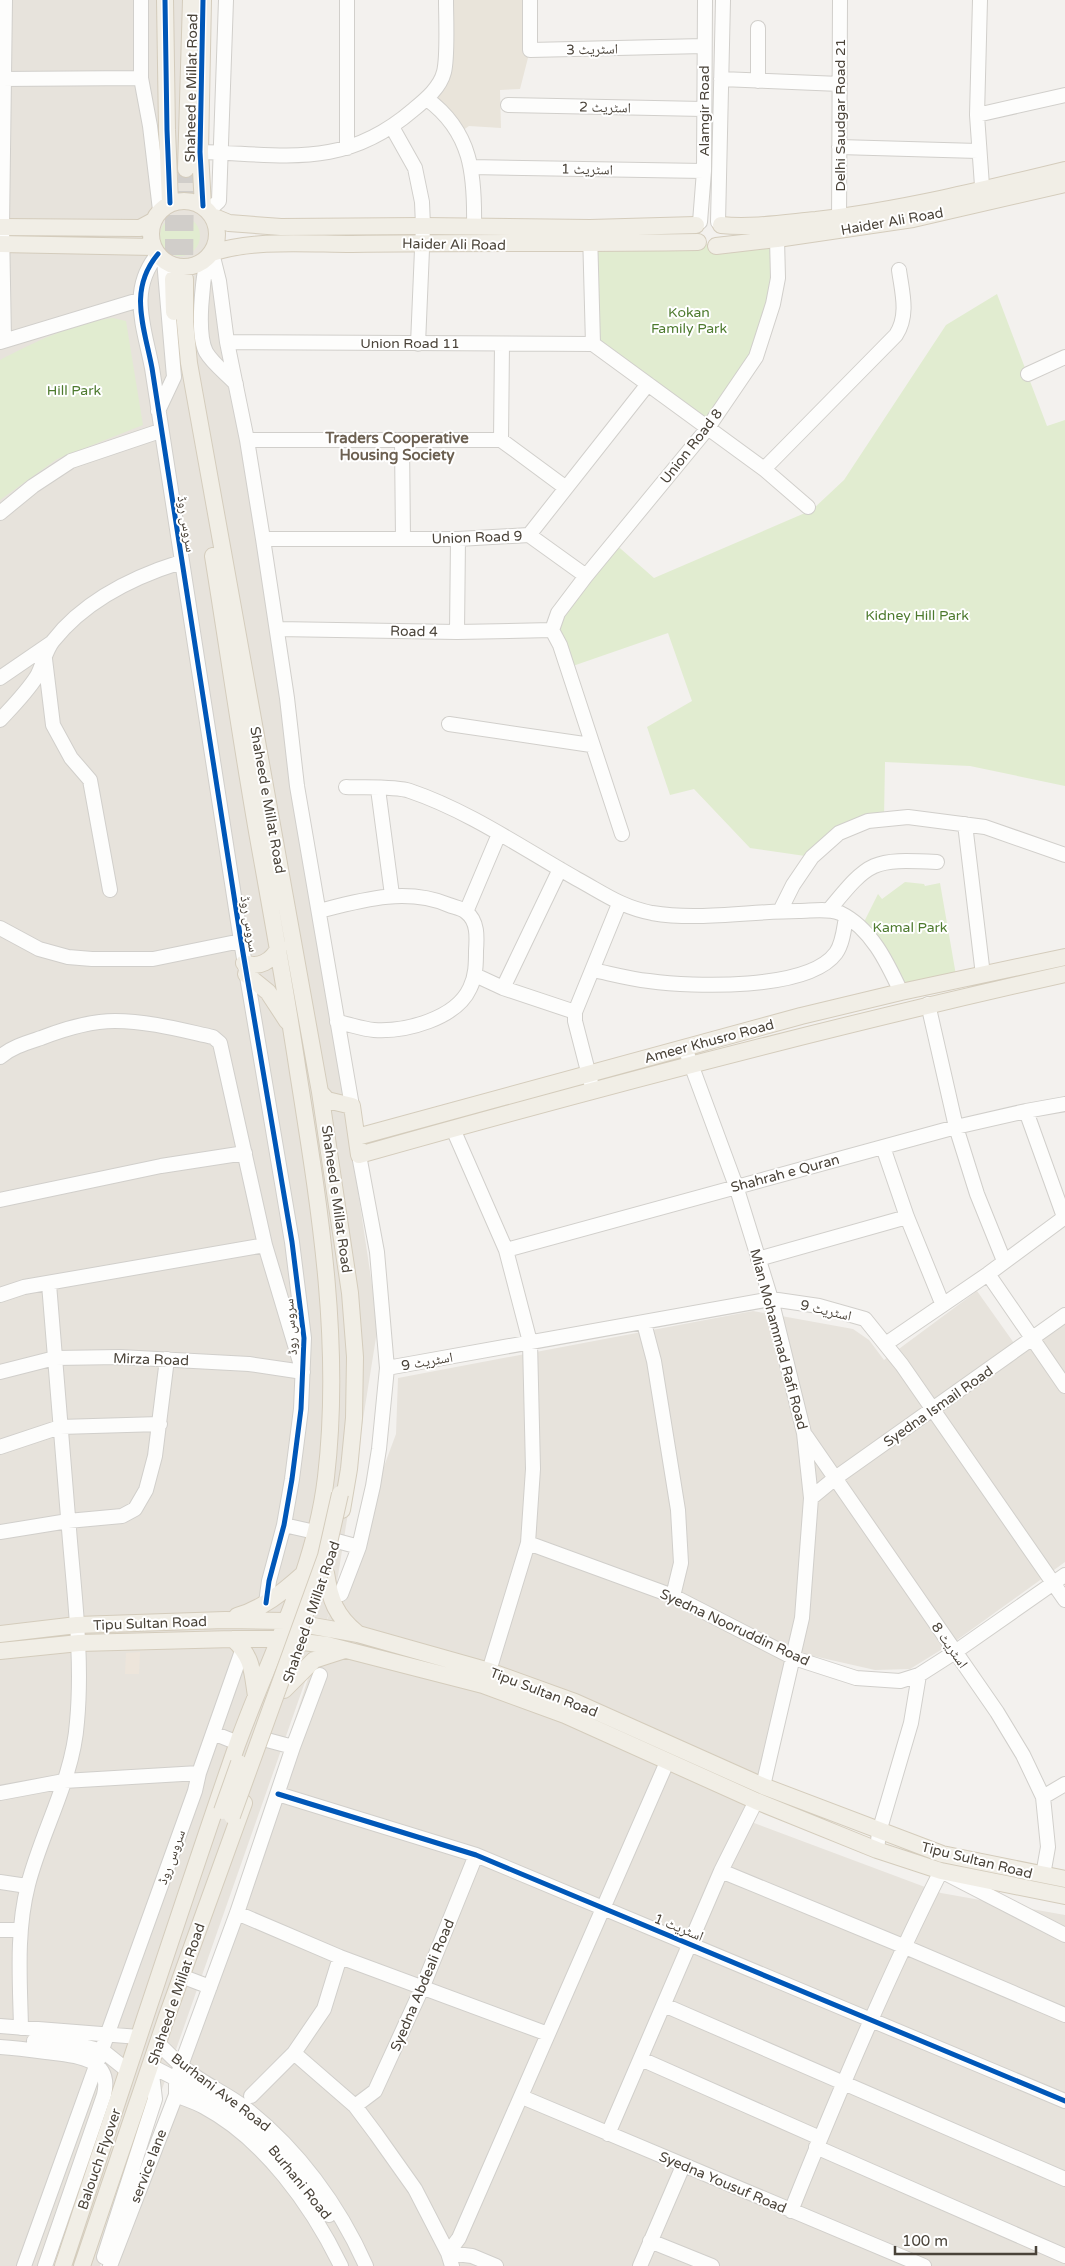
<svg xmlns="http://www.w3.org/2000/svg" width="1065" height="2266" font-family="'Varela Round','Noto Naskh Arabic',sans-serif">
<rect width="100%" height="100%" fill="#f3f1ee"/>
<path fill="#e7e3dc" d="M 0,0 L 205,0 L 205,168 L 378,1325 L 334,1601 L 396,1434 L 398,1378 L 753,1311 L 853,1329 L 869,1340 L 884,1360 L 977,1291 L 1021,1353 L 1065,1322 L 1065,1562 L 957,1640 L 910,1669 L 875,1670 L 800,1653 L 768,1774 L 749,1821 L 941,1893 L 1065,1915 L 1065,2266 L 117,2266 L 332,1605 L 100,2266 L 0,2266 Z"/>
<path fill="#ede5db" d="M 140,1652 L 139,1674 L 125,1674 L 126,1653 Z"/>
<path fill="#e9e4da" d="M 446,0 L 530,0 L 530,50 L 520,89 L 500,90 L 501,128 L 469,126 L 459,133 L 427,99 L 438,86 Z"/>
<path fill="#e1ecd0" d="M160 236a20 20 0 1 1 40 0a20 20 0 1 1-40 0Z
M 777,239 L 778,278 L 756,357 L 707,429 L 593,344 L 589,245 L 737,244 Z
M 997,294 L 1047,426 L 1065,420 L 1065,786 L 970,766 L 885,762 L 884,818 L 839,833 L 812,857 L 750,848 L 694,789 L 670,795 L 647,727 L 692,701 L 668,633 L 567,668 L 552,630 L 613,542 L 654,578 L 812,510 L 844,480 L 946,325 Z
M 113,318 L 126,321 L 143,425 L 57,459 L 0,500 L 0,360 C 35,342 73,323 113,318 Z
M 905,882 L 924,884 L 925,886 L 940,883 L 957,981 L 901,992 L 861,928 L 878,894 L 882,899 Z"/>
<g fill="none" stroke-linecap="round" stroke-linejoin="round">
<path stroke="#d1ceca" stroke-width="16" stroke-dasharray="16 8" stroke-linecap="butt" d="M 173,279 L 173,189
M 185,279 L 186,169"/>
<g stroke="#d1cfcb" stroke-width="16">
<path id="minor" d="M 141,0 L 141,78 L 150,126 L 160,210
M 347,0 L 347,148
M 530,0 L 530,50 L 704,46
M 980,0 L 977,115 L 983,200
M 758,28 L 758,81
M 0,79 L 141,78
M 721,79 L 840,84
M 427,99 C 472,132 475,175 474,227
M 508,105 L 703,109
M 977,115 L 1065,95
M 392,127 L 415,168 L 422,202 L 423,226 L 418,344
M 839,147 L 978,151
M 200,152 C 285,154 343,170 413,110 C 425,100 440,88 444,72 C 448,56 446,19 446,0
M 471,167 L 704,171
M 208,211 L 219,201 L 226,0
M 700,222 L 704,171 L 705,0
M 718,222 L 723,0
M 839,227 L 840,0
M 590,232 L 593,344
M 212,253 L 219,281 L 227,342 L 247,440 L 263,539 L 287,698 L 297,786 L 352,1106
M 158,254 C 128,290 144,326 152,368 L 241,941 L 292,1242 L 304,1338 L 301,1409 L 292,1479 L 284,1525 L 269,1581 L 266,1603
M 207,258 C 203,280 196,333 206,352 C 213,364 227,374 236,384
M 0,340 L 4,340 L 2,227 L 5,0
M 0,342 L 139,300
M 227,342 L 593,344
M 502,344 L 501,440 L 566,488
M 593,344 L 764,469 L 808,507
M 1028,374 L 1065,357
M 158,411 L 174,377 L 164,260
M 247,440 L 501,440
M 402,442 L 403,539
M 764,469 L 896,335 C 909,315 902,292 899,270
M 0,513 L 33,486 L 71,461 L 160,431
M 529,535 L 586,576
M 263,539 L 458,539 L 529,535 L 648,384
M 277,629 L 457,632 L 552,630
M 552,630 L 558,613 L 586,576 L 707,429 L 756,357 L 773,304 L 778,278 L 777,239
M 552,630 L 560,645 L 622,834
M 457,632 L 458,539
M 45,659 L 53,725 L 71,758 L 90,780 L 110,890
M 0,678 L 51,643
M 0,720 C 13,706 27,692 37,676 C 43,665 45,651 53,641 C 85,600 133,577 181,562
M 449,724 L 591,745
M 346,787 C 363,788 395,786 410,791 C 469,811 522,848 577,879 C 603,893 621,907 652,913 C 699,921 751,911 799,911 C 811,911 828,908 840,913 C 871,928 887,962 901,992
M 378,789 L 392,895
M 965,824 L 983,975
M 829,910 C 870,860 872,859 937,862
M 319,911 C 362,900 406,887 449,905 C 454,907 462,908 466,912 C 478,921 477,937 476,951 C 476,963 476,976 470,988 C 456,1019 405,1032 374,1030 C 362,1029 349,1024 337,1022
M 780,911 L 793,885 L 812,857 L 839,833 L 868,821 L 908,817 L 985,827 L 1065,855
M 466,912 L 499,834
M 0,928 L 39,949 L 68,957 L 92,959 L 153,959 L 241,941
M 593,970 C 612,974 630,979 649,981 C 692,987 808,991 836,953 C 843,943 844,928 846,917
M 475,975 L 503,988 L 575,1012
M 503,988 L 560,869
M 928,1004 L 956,1127 L 977,1194 L 1004,1261
M 685,1048 L 736,1186 L 771,1299 L 804,1433 L 811,1498 L 802,1618 L 763,1786
M 0,1057 C 12,1047 26,1043 41,1038 C 64,1029 90,1021 115,1021 C 148,1021 181,1030 213,1037 L 220,1043 L 265,1245 L 303,1372 L 249,1364 L 120,1357 L 55,1358 L 0,1372
M 591,1083 L 575,1021 L 575,1012 L 619,904
M 1026,1111 L 1064,1217
M 453,1129 L 506,1250 L 530,1342 L 533,1469 L 528,1543 L 489,1671
M 883,1147 L 907,1217 L 942,1303
M 0,1200 L 161,1166 L 245,1153
M 506,1250 L 956,1127 L 1026,1111 L 1065,1104
M 758,1259 L 907,1217
M 988,1274 L 1065,1386
M 0,1295 L 24,1287 L 265,1245
M 644,1323 L 654,1361 L 678,1510 L 681,1563 L 673,1596
M 887,1343 L 988,1274 L 1065,1217
M 387,1368 L 771,1299 L 819,1306 L 865,1319 L 902,1365 L 1065,1600
M 806,1436 L 997,1712 L 1023,1755 L 1043,1797 L 1048,1847 L 1043,1875
M 0,1447 L 60,1427 L 160,1424
M 811,1498 L 834,1479 L 1065,1315
M 284,1525 L 315,1532
M 0,1532 L 68,1521 L 122,1516 L 135,1509 L 146,1490 L 155,1456 L 167,1359
M 337,1541 L 359,1547
M 528,1543 L 673,1596 L 794,1658 L 856,1678 L 900,1681 L 919,1675 L 955,1652 L 1065,1575
M 341,1594 L 359,1547 L 373,1486 L 379,1449 L 387,1368 L 377,1252 L 359,1155
M 213,1733 L 238,1743
M 267,1740 L 293,1747
M 0,1793 L 64,1781 L 199,1773
M 278,1794 L 476,1855 L 1065,2101
M 1043,1797 L 1065,1784
M 877,1850 L 879,1832 L 911,1723 L 919,1675
M 721,1871 L 903,1946 L 1065,2015
M 0,1882 L 27,1886
M 237,1913 L 340,1957 L 548,2034
M 0,1930 L 19,1930
M 181,1976 L 210,1987
M 664,2005 L 1065,2179
M 0,2026 L 139,2037
M 21,2028 C 20,1980 16,1932 28,1885 C 42,1830 73,1779 77,1722 C 83,1658 74,1593 69,1529 C 62,1447 55,1365 49,1284
M 34,2041 L 83,2046 L 103,2051 L 128,2071
M 158,2043 C 169,2054 179,2065 192,2074 C 208,2086 227,2094 244,2107 C 297,2148 339,2205 366,2266
M 0,2047 C 15,2048 31,2050 46,2052 C 72,2055 113,2056 104,2095 L 45,2266
M 294,2053 L 324,2009 L 340,1957
M 641,2059 L 820,2138
M 151,2066 C 174,2078 200,2090 222,2104 C 264,2132 303,2173 329,2215
M 176,2095 C 185,2099 195,2102 204,2107 C 264,2139 312,2206 341,2266
M 251,2096 L 294,2053 L 355,2106 L 376,2134 L 415,2189 L 448,2253 L 452,2266
M 522,2097 L 924,2266
M 355,2106 L 375,2091 L 423,1986 L 476,1855
M 608,2134 L 721,1871 L 756,1801
M 816,2147 L 1065,2256
M 791,2211 C 837,2096 885,1982 941,1871 L 1065,1935
M 650,2241 L 712,2266
M 104,2257 L 155,2099 L 151,2066
M 24,2266 L 195,1791 L 199,1773 L 243,1648
M 110,2266 L 176,2095 L 176,2079 L 237,1913 L 293,1747 L 320,1675
M 496,2266 L 472,2256 L 448,2253 L 459,2238 L 667,1762
M 640,2266 L 683,2166"/>
</g>
<g stroke="#d4ccbc" stroke-width="18">
<path id="major" d="M 165,0 L 167,130 L 170,203
M 203,0 L 200,152 L 203,206
M 186,169 L 191,0
M151 234a33 33 0 1 1 66 0a33 33 0 1 1-66 0Z
M 212,216 L 229,223 L 281,227 L 423,226 L 590,228 L 696,225
M 721,225 C 752,228 784,223 816,220 C 900,210 983,190 1065,170
M 0,227 L 140,228 L 153,221
M 0,244 L 153,247
M 716,246 L 777,239 L 913,219 L 1065,184
M 212,253 C 253,239 308,244 352,244 C 467,242 582,244 698,242
M 173,279 L 174,312
M 185,279 L 185,322 L 189,363 L 320,1092 L 350,1293 L 355,1357 L 354,1418 L 349,1469 L 342,1510
M 244,963 C 259,969 272,961 279,947
M 246,974 L 268,992 L 287,1021
M 320,1092 L 327,1100 L 352,1106
M 352,1106 L 359,1155 C 593,1089 828,1027 1065,974
M 357,1137 L 801,1016 L 901,992 L 1065,957
M 326,1573 C 330,1600 336,1616 357,1633
M 237,1616 C 262,1609 283,1592 302,1575
M 0,1634 L 77,1625 L 225,1620 L 285,1621 L 358,1634 L 489,1671 L 575,1702 L 763,1786 L 942,1854 L 1065,1879
M 233,1639 C 253,1657 252,1671 256,1696
M 0,1651 L 79,1643 L 233,1639 L 279,1639 L 327,1645 L 483,1685 L 565,1715 L 756,1801 L 877,1850 L 941,1871 L 1065,1896
M 284,1690 L 314,1660 L 345,1650
M 63,2266 C 121,2092 177,1918 237,1745 C 269,1657 315,1571 326,1477 C 342,1341 319,1205 298,1072 C 287,999 274,926 261,854 C 243,755 229,655 213,556
M 82,2266 L 167,2016 L 244,1803"/>
</g>
<use href="#minor" stroke="#fdfdfc" stroke-width="14"/>
<use href="#major" stroke="#f1eee6" stroke-width="16"/>
<g stroke="#d4ccbc" stroke-width="18" stroke-linecap="butt">
<path id="major-bridge" d="M 222,1811 L 239,1763
M 232,1816 L 326,1556 L 340,1494"/>
</g>
<use href="#major-bridge" stroke="#f1eee6" stroke-width="16"/>
<g stroke="#fff" stroke-width="8">
<path id="cycleway" d="M 165,0 L 167,130 L 170,203
M 203,0 L 200,152 L 203,206
M 158,254 C 128,290 144,326 152,368 L 241,941 L 292,1242 L 304,1338 L 301,1409 L 292,1479 L 284,1525 L 269,1581 L 266,1603
M 278,1794 L 476,1855 L 1065,2101"/>
</g>
<use href="#cycleway" stroke="#0057b8" stroke-width="5"/>
</g>
<g text-anchor="middle" stroke-width="4" stroke-linejoin="round" paint-order="stroke">
<g font-size="14" fill="#4a4339" stroke="#fff">
<text transform="translate(592 49) rotate(-1)" y="5">اسٹریٹ 3</text>
<text transform="translate(191 88) rotate(-89)" y="5">Shaheed e Millat Road</text>
<text transform="translate(605 107) rotate(1)" y="5">اسٹریٹ 2</text>
<text transform="translate(704 111) rotate(-90)" y="5">Alamgir Road</text>
<text transform="translate(840 115) rotate(-90)" y="5">Delhi Saudgar Road 21</text>
<text transform="translate(587 169) rotate(1)" y="5">اسٹریٹ 1</text>
<text transform="translate(892 221) rotate(-10)" y="5">Haider Ali Road</text>
<text transform="translate(454 244) rotate(1)" y="5">Haider Ali Road</text>
<text x="410" y="348">Union Road 11</text>
<text transform="translate(691 446) rotate(-52)" y="5">Union Road 8</text>
<text transform="translate(187 524) rotate(81)" y="5">سروس روڈ</text>
<text transform="translate(477 537) rotate(-2)" y="5">Union Road 9</text>
<text transform="translate(414 631) rotate(1)" y="5">Road 4</text>
<text transform="translate(268 800) rotate(80)" y="5">Shaheed e Millat Road</text>
<text transform="translate(250 924) rotate(81)" y="5">سروس روڈ</text>
<text transform="translate(709 1041) rotate(-15)" y="5">Ameer Khusro Road</text>
<text transform="translate(785 1173) rotate(-15)" y="5">Shahrah e Quran</text>
<text transform="translate(337 1199) rotate(82)" y="5">Shaheed e Millat Road</text>
<text transform="translate(826 1310) rotate(13)" y="5">اسٹریٹ 9</text>
<text transform="translate(290 1327) rotate(-94)" y="5">سروس روڈ</text>
<text transform="translate(779 1339) rotate(75)" y="5">Mian Mohammad Rafi Road</text>
<text transform="translate(151 1359) rotate(2)" y="5">Mirza Road</text>
<text transform="translate(427 1361) rotate(-10)" y="5">اسٹریٹ 9</text>
<text transform="translate(938 1406) rotate(-35)" y="5">Syedna Ismail Road</text>
<text transform="translate(311 1612) rotate(-71)" y="5">Shaheed e Millat Road</text>
<text transform="translate(150 1623) rotate(-2)" y="5">Tipu Sultan Road</text>
<text transform="translate(735 1627) rotate(25)" y="5">Syedna Nooruddin Road</text>
<text transform="translate(950 1645) rotate(55)" y="5">اسٹریٹ 8</text>
<text transform="translate(544 1692) rotate(21)" y="5">Tipu Sultan Road</text>
<text transform="translate(171 1857) rotate(-70)" y="5">سروس روڈ</text>
<text transform="translate(977 1860) rotate(14)" y="5">Tipu Sultan Road</text>
<text transform="translate(679 1927) rotate(22)" y="5">اسٹریٹ 1</text>
<text transform="translate(422 1985) rotate(-67)" y="5">Syedna Abdeali Road</text>
<text transform="translate(176 1994) rotate(-71)" y="5">Shaheed e Millat Road</text>
<text transform="translate(221 2092) rotate(37)" y="5">Burhani Ave Road</text>
<text transform="translate(99 2159) rotate(-71)" y="5">Balouch Flyover</text>
<text transform="translate(148 2166) rotate(-69)" y="5">service lane</text>
<text transform="translate(300 2182) rotate(51)" y="5">Burhani Road</text>
<text transform="translate(723 2182) rotate(23)" y="5">Syedna Yousuf Road</text>
</g>
<g font-size="14" fill="#4d7a2e" stroke="#fff">
<text x="689" y="317">Kokan<tspan x="689" dy="16">Family Park</tspan></text>
<text x="74" y="395">Hill Park</text>
<text x="917" y="620">Kidney Hill Park</text>
<text x="910" y="932">Kamal Park</text>
</g>
<g font-size="15" font-weight="bold" fill="#6c6051" stroke="#fff">
<text x="397" y="443">Traders Cooperative<tspan x="397" dy="17">Housing Society</tspan></text>
</g>
</g>
<path d="M895 2246v8h141v-8" fill="none" stroke="#4a4339" stroke-width="2.5"/>
<text x="902" y="2246" font-size="15" fill="#4a4339" stroke="#ffffff" stroke-width="4" paint-order="stroke">100 m</text>
</svg>
